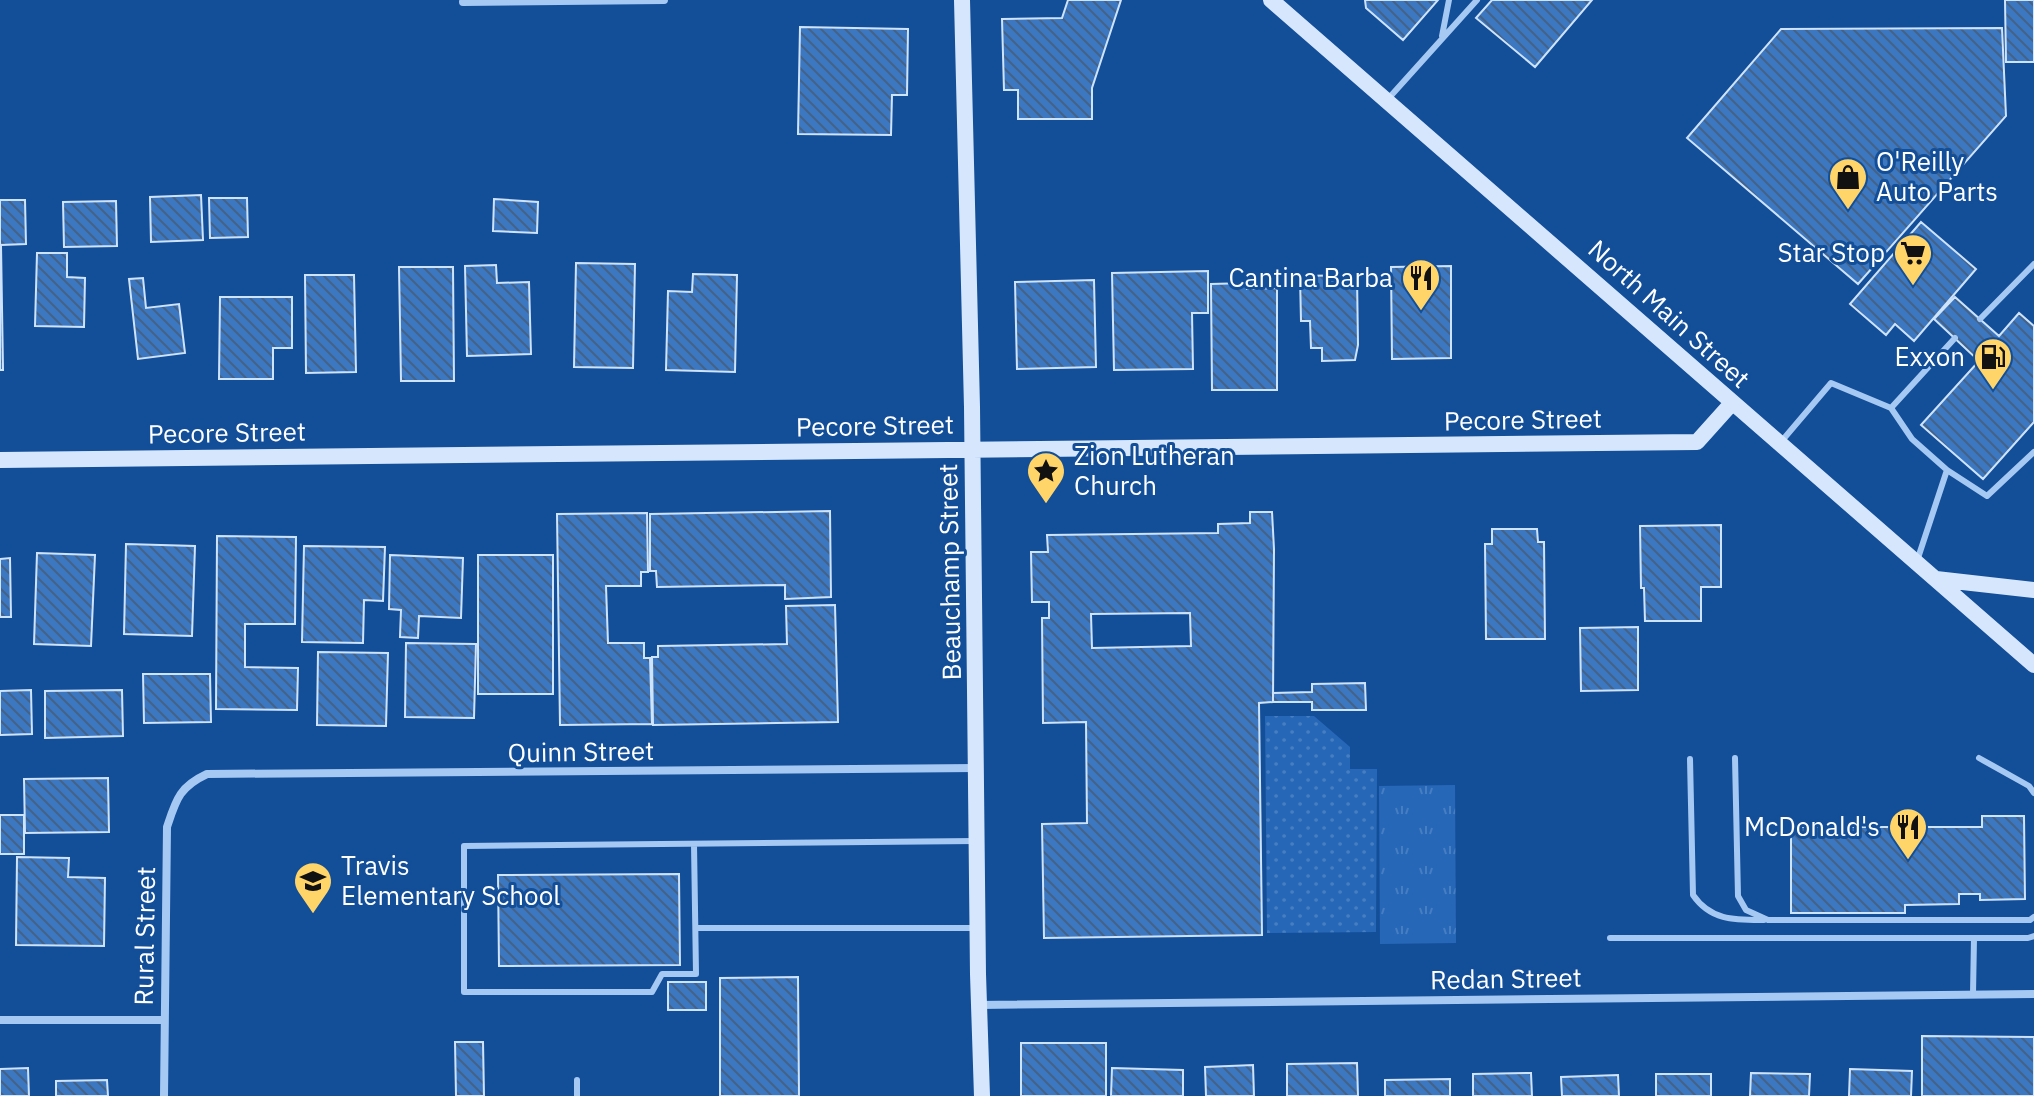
<svg xmlns="http://www.w3.org/2000/svg" width="2034" height="1096" font-family="'IBM Plex Sans',sans-serif">
<defs>
<pattern id="grass-tufts" width="24" height="20" patternUnits="userSpaceOnUse" patternTransform="scale(2)"><rect width="24" height="20" fill="#2667b7"/><path d="M3 7l-1-3M5 7V3M7 7l1-3M15 17l-1-3M17 17v-4M19 17l1-3" fill="none" stroke="#477ec2"/></pattern>
<pattern id="park-dots" width="8" height="8" patternUnits="userSpaceOnUse" patternTransform="scale(2)"><rect width="8" height="8" fill="#2667b7"/><path d="M2 2h.1M6 6h.1" fill="none" stroke="#477ec2" stroke-width="1.8" stroke-linecap="round"/></pattern>
<pattern id="building-back-hatch" width="6" height="6" patternUnits="userSpaceOnUse" patternTransform="scale(2)"><rect width="6" height="6" fill="#3c77c1"/><path d="M-1 5l2 2M0 0l6 6M5-1l2 2" fill="none" stroke="#446286"/></pattern>
</defs>
<rect width="100%" height="100%" fill="#134e99"/>
<path fill="url(#grass-tufts)" d="M 1455,785 L 1456,943 L 1380,944 L 1379,786 Z"/>
<path fill="url(#park-dots)" d="M 1265,716 L 1314,716 L 1350,747 L 1350,769 L 1377,769 L 1376,932 L 1267,933 Z"/>
<path fill="url(#building-back-hatch)" stroke="#cee3fd" stroke-width="2" fill-rule="evenodd" d="M 1068,0 L 1121,0 L 1092,88 L 1092,119 L 1018,119 L 1018,90 L 1004,90 L 1002,19 L 1062,18 Z
M 1365,0 L 1438,0 L 1403,40 L 1366,8 Z
M 1492,0 L 1592,0 L 1535,67 L 1476,18 Z
M 2005,0 L 2034,0 L 2034,62 L 2006,62 Z
M 800,27 L 908,29 L 907,95 L 892,95 L 891,135 L 798,134 Z
M 2002,28 L 2006,116 L 1858,284 L 1687,138 L 1781,29 Z
M 201,195 L 203,240 L 151,242 L 150,197 Z
M 209,198 L 247,198 L 248,237 L 210,238 Z
M 494,199 L 538,202 L 537,233 L 493,231 Z
M 0,200 L 25,200 L 26,244 L 1,245 L 3,370 L 0,370 Z
M 116,201 L 117,246 L 64,247 L 63,202 Z
M 1921,222 L 1976,269 L 1914,341 L 1895,324 L 1886,335 L 1850,304 Z
M 37,253 L 67,253 L 67,277 L 85,278 L 84,327 L 35,326 Z
M 576,263 L 635,264 L 633,368 L 574,367 Z
M 496,265 L 497,283 L 529,282 L 531,354 L 467,356 L 465,266 Z
M 1451,266 L 1451,358 L 1392,359 L 1391,267 Z
M 399,267 L 453,267 L 454,381 L 401,381 Z
M 1208,271 L 1208,313 L 1192,313 L 1193,369 L 1114,370 L 1112,273 Z
M 693,274 L 737,275 L 735,372 L 666,370 L 668,291 L 692,292 Z
M 305,275 L 354,275 L 356,372 L 306,373 Z
M 1357,275 L 1358,345 L 1355,360 L 1322,361 L 1322,348 L 1311,348 L 1310,321 L 1301,321 L 1300,276 Z
M 143,278 L 146,308 L 179,304 L 185,353 L 138,359 L 129,279 Z
M 1094,280 L 1096,367 L 1017,369 L 1015,282 Z
M 1247,283 L 1247,289 L 1277,288 L 1277,390 L 1212,390 L 1211,284 Z
M 220,297 L 292,297 L 292,348 L 273,348 L 273,379 L 219,379 Z
M 1955,297 L 1999,336 L 2019,313 L 2034,326 L 2034,422 L 1983,479 L 1921,425 L 1979,361 L 1934,319 Z
M 830,511 L 831,597 L 785,599 L 785,585 L 657,587 L 656,571 L 650,571 L 650,514 Z
M 1250,512 L 1272,512 L 1274,549 L 1273,702 L 1259,703 L 1262,935 L 1044,938 L 1042,824 L 1087,823 L 1086,722 L 1043,723 L 1042,618 L 1049,618 L 1049,602 L 1032,602 L 1031,552 L 1048,552 L 1047,535 L 1218,533 L 1218,524 L 1250,523 ZM 1190,613 L 1191,646 L 1092,648 L 1091,614 Z
M 647,513 L 648,572 L 641,572 L 641,586 L 606,586 L 608,643 L 644,643 L 644,658 L 650,658 L 652,724 L 560,725 L 557,514 Z
M 1721,525 L 1721,587 L 1701,587 L 1701,621 L 1645,621 L 1644,588 L 1641,588 L 1640,526 Z
M 1492,529 L 1537,529 L 1538,542 L 1544,542 L 1545,639 L 1486,639 L 1485,544 L 1492,544 Z
M 217,536 L 296,537 L 295,624 L 245,624 L 245,667 L 298,668 L 297,710 L 216,709 Z
M 126,544 L 195,546 L 192,636 L 124,634 Z
M 304,546 L 385,547 L 383,601 L 364,600 L 363,643 L 302,642 Z
M 37,553 L 95,555 L 91,646 L 34,644 Z
M 390,555 L 463,558 L 461,618 L 419,616 L 418,638 L 400,637 L 401,610 L 389,609 Z
M 478,555 L 553,555 L 553,694 L 478,694 Z
M 10,558 L 11,617 L 0,617 L 0,559 Z
M 835,605 L 838,722 L 653,725 L 652,657 L 658,657 L 658,646 L 787,644 L 786,606 Z
M 1638,627 L 1638,690 L 1581,691 L 1580,628 Z
M 406,643 L 476,644 L 474,718 L 405,717 Z
M 318,652 L 388,653 L 386,726 L 317,725 Z
M 143,674 L 210,674 L 211,722 L 144,723 Z
M 1365,683 L 1366,710 L 1312,710 L 1312,702 L 1273,702 L 1273,693 L 1312,692 L 1312,684 Z
M 31,690 L 32,734 L 0,735 L 0,691 Z
M 122,690 L 123,736 L 45,738 L 45,691 Z
M 108,778 L 109,832 L 25,833 L 24,779 Z
M 0,815 L 24,815 L 24,854 L 0,854 Z
M 1982,816 L 2024,816 L 2025,899 L 1980,900 L 1980,894 L 1959,894 L 1959,904 L 1905,905 L 1905,913 L 1791,913 L 1791,827 L 1982,827 Z
M 17,857 L 69,858 L 68,877 L 105,878 L 104,946 L 16,945 Z
M 679,874 L 680,965 L 499,966 L 498,875 Z
M 798,977 L 799,1096 L 720,1096 L 720,978 Z
M 668,982 L 706,982 L 706,1010 L 668,1010 Z
M 1922,1036 L 2034,1037 L 2034,1096 L 1922,1096 Z
M 455,1042 L 483,1042 L 484,1096 L 456,1096 Z
M 1021,1043 L 1106,1043 L 1106,1096 L 1021,1096 Z
M 1357,1063 L 1358,1096 L 1287,1096 L 1287,1064 Z
M 1253,1065 L 1254,1096 L 1206,1096 L 1205,1067 Z
M 28,1068 L 29,1096 L 0,1096 L 0,1069 Z
M 1112,1068 L 1183,1070 L 1183,1096 L 1111,1096 Z
M 1850,1069 L 1912,1071 L 1911,1096 L 1849,1096 Z
M 1531,1073 L 1532,1096 L 1473,1096 L 1473,1074 Z
M 1751,1073 L 1810,1074 L 1809,1096 L 1750,1096 Z
M 1656,1074 L 1711,1074 L 1711,1096 L 1656,1096 Z
M 1618,1075 L 1619,1096 L 1562,1096 L 1561,1077 Z
M 1450,1079 L 1450,1096 L 1385,1096 L 1385,1080 Z
M 107,1080 L 108,1096 L 56,1096 L 56,1081 Z"/>
<g fill="none" stroke-linecap="round" stroke-linejoin="round">
<path stroke="#a6c9f3" stroke-width="6" d="M 1442,36 L 1449,0
M 1388,99 L 1477,0
M 1980,319 L 2034,264
M 1891,408 L 1912,439 L 1947,470 L 1917,561
M 1780,443 L 1831,383 L 1891,408 L 1955,338
M 1947,470 L 1987,496 L 2034,452
M 1735,758 L 1738,896 L 1746,910 L 1768,920 L 2030,920 L 2034,917
M 1979,758 L 2029,786 L 2034,793
M 1690,759 L 1693,895 C 1711,921 1735,920 1764,920
M 694,844 L 696,974 L 662,974 L 652,992 L 464,992 L 464,846 L 976,841
M 696,928 L 974,928
M 1610,938 L 2028,938 L 2034,936
M 1973,994 L 1974,938
M 577,1080 L 577,1096"/>
<path stroke="#a6c9f3" stroke-width="8" d="M 463,2 L 664,0
M 979,1005 L 2034,994
M 0,1020 L 164,1020
M 164,1096 L 167,827 C 176,800 179,787 207,774 L 976,768"/>
<path stroke="#d6e7fd" stroke-width="16" d="M 962,0 L 972,407 L 978,974 L 982,1096
M 1271,0 L 2034,665
M 0,460 L 1697,442 L 1732,403
M 1936,579 L 2034,590"/>
</g>
<defs>
<g id="shop-pin" transform="scale(2)"><path d="M0 17L-7.5 6A9.5 9.5 0 1 1 7.5 6Z" fill="#ffd468" stroke="#134e99"/><path d="M-5-2.5h2.3a2.7 3.5 0 0 1 5.4 0H5L5.5 6h-11ZM-1.5-2.5h3a1.5 2.3 0 0 0-3 0Z" fill="#111"/></g>
<g id="supermarket-pin" transform="scale(2)"><path d="M0 17L-7.5 6A9.5 9.5 0 1 1 7.5 6Z" fill="#ffd468" stroke="#134e99"/><path d="M-6-5.5h2.5l.6 2H6L4.5 2H-2.5L-4.4-4H-6ZM-1.5 3.2a1.3 1.3 0 1 0 .1 0ZM3 3.2a1.3 1.3 0 1 0 .1 0Z" fill="#111"/></g>
<g id="restaurant-pin" transform="scale(2)"><path d="M0 17L-7.5 6A9.5 9.5 0 1 1 7.5 6Z" fill="#ffd468" stroke="#134e99"/><path d="M-5-6h1v4h1v-4h1v4h1v-4h1v5L-1.5 .5V6h-2V.5L-5-1ZM5-6V6H3V1.5H1.5Q1.5-4 5-6Z" fill="#111"/></g>
<g id="fuel-pin" transform="scale(2)"><path d="M0 17L-7.5 6A9.5 9.5 0 1 1 7.5 6Z" fill="#ffd468" stroke="#134e99"/><path d="M-5.5-6h7V0h2V4h1.3V-2.5L3-4.5l.8-.8L6-3V5H2.5V1h-1V6h-7ZM-4.2-4.7v3.2H.2V-4.7Z" fill="#111"/></g>
<g id="sight-pin" transform="scale(2)"><path d="M0 17L-7.5 6A9.5 9.5 0 1 1 7.5 6Z" fill="#ffd468" stroke="#134e99"/><path d="M0-6L1.8-2.2L6-1.7L2.9 1.2L3.7 5.4L0 3.3L-3.7 5.4L-2.9 1.2L-6-1.7L-1.8-2.2Z" fill="#111"/></g>
<g id="school-pin" transform="scale(2)"><path d="M0 17L-7.5 6A9.5 9.5 0 1 1 7.5 6Z" fill="#ffd468" stroke="#134e99"/><path d="M0-5L7-2L0 1L-7-2ZM-4 1L0 2.5L4 1V4Q0 6-4 4Z" fill="#111"/></g>
</defs>
<g fill-rule="evenodd">
<use href="#shop-pin" x="1848" y="177"/>
<use href="#supermarket-pin" x="1913" y="253"/>
<use href="#restaurant-pin" x="1421" y="278"/>
<use href="#fuel-pin" x="1993" y="357"/>
<use href="#sight-pin" x="1046" y="471"/>
<use href="#restaurant-pin" x="1908" y="827"/>
<use href="#school-pin" x="313" y="881"/>
</g>
<g text-anchor="middle" stroke-width="6" stroke-linejoin="round" paint-order="stroke">
<g font-size="26" fill="#fff" stroke="#134e99" text-anchor="end">
<text x="1876" y="171" text-anchor="start">O'Reilly<tspan x="1876" dy="30">Auto Parts</tspan></text>
<text x="1885" y="262">Star Stop</text>
<text x="1393" y="287">Cantina Barba</text>
<text x="1965" y="366">Exxon</text>
<text x="1074" y="465" text-anchor="start">Zion Lutheran<tspan x="1074" dy="30">Church</tspan></text>
<text x="1880" y="836">McDonald's</text>
<text x="341" y="875" text-anchor="start">Travis<tspan x="341" dy="30">Elementary School</tspan></text>
</g>
<g font-size="26" fill="#fff" stroke="#134e99">
<text transform="translate(1669 314) rotate(42)" y="9">North Main Street</text>
<text transform="translate(1523 420) rotate(-1)" y="9">Pecore Street</text>
<text transform="translate(875 426) rotate(-1)" y="9">Pecore Street</text>
<text transform="translate(227 433) rotate(-1)" y="9">Pecore Street</text>
<text transform="translate(950 572) rotate(-91)" y="9">Beauchamp Street</text>
<text transform="translate(581 752) rotate(-1)" y="9">Quinn Street</text>
<text transform="translate(145 936) rotate(-89)" y="9">Rural Street</text>
<text transform="translate(1506 979) rotate(-1)" y="9">Redan Street</text>
</g>
</g>
</svg>
